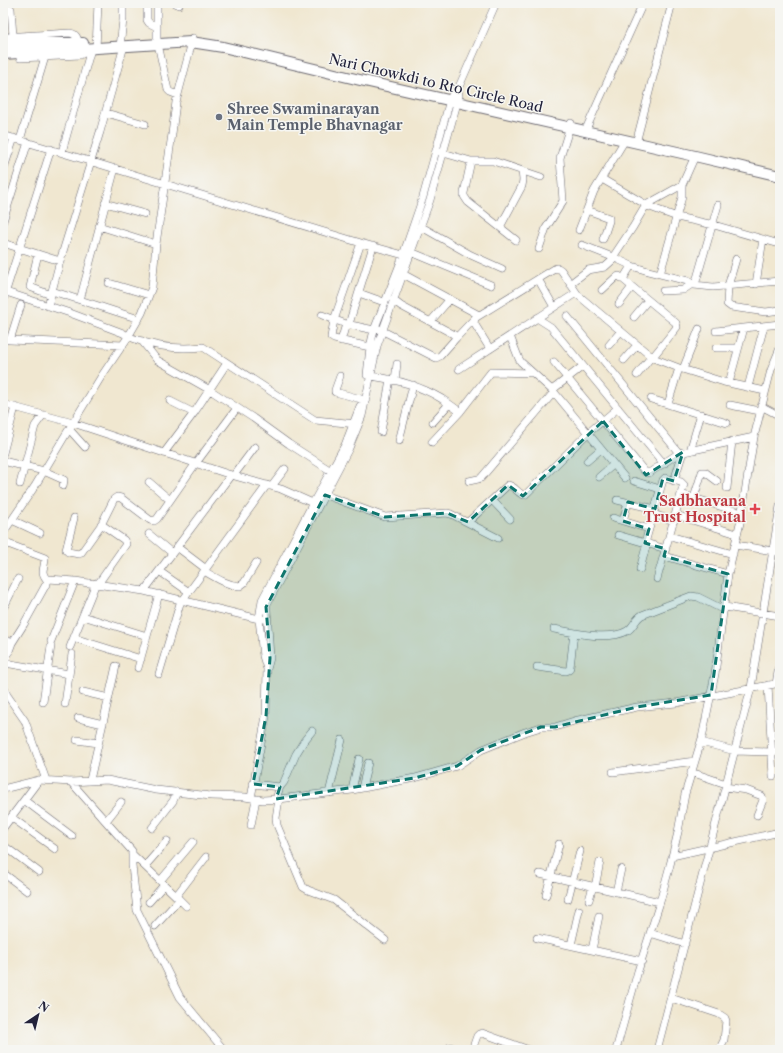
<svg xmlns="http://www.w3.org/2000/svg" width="783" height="1053" font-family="'Libre Caslon Text',serif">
<rect width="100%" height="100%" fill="#f6f6f2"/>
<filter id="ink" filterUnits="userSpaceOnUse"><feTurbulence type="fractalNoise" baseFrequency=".025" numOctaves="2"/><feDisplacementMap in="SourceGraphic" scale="8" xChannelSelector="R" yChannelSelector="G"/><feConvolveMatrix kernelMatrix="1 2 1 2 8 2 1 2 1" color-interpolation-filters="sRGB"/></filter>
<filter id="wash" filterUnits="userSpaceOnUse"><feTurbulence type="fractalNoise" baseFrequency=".012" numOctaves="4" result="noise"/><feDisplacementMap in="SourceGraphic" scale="16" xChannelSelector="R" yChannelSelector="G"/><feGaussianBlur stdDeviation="0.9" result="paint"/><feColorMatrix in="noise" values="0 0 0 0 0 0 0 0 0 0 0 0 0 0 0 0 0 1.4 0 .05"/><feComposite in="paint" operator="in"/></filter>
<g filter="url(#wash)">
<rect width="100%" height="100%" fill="#f0e7d0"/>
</g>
<g filter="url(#ink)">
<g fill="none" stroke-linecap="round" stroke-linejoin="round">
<g stroke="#6a676f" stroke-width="8">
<path id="minor" d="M 147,3 L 147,20 L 149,23 L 157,27
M 157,3 L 157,39
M 174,3 L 179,5 L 180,3
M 3,8 L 9,8 L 11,9 L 13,36
M 3,37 L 70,33 C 76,34 77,37 79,43
M 158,44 L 168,90 L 170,92 L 178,95
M 120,47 L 123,20 L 123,3
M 96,49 L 98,3
M 20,58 L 80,55 L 84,53 L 88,49
M 106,113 L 145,124
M 587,127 L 643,3
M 3,135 L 361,243 L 407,256
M 20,140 L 45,57
M 636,143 L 672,3
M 62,152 L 91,49
M 440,152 L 471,161 L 493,161 L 541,177
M 471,161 L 464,193 L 464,196 L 468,202 L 516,240
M 115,168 L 80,300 L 139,319
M 3,171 L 14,138
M 602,179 L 650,207 L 677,217 L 714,225 L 776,243
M 105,203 L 145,214
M 587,210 L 609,218 L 609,221 L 603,239
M 3,221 L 28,142
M 99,226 L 156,244
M 420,226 L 471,255 L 502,269
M 500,227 L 522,186 L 523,180 L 522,171
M 579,230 L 594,191 L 625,140
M 3,243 L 60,261
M 361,243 L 334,320 L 331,337 L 334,339 L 370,347
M 582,245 L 615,258 L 632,266 L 648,271 L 688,281 L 694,285 L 713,287 L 780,281
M 539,249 L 546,228 L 563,201 L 560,158 L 571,123
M 411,252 L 491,285
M 38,254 L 30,287 L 51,295
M 613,257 L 633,227 L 646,205 L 682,185
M 736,259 L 728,286 L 727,304 L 731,307 L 766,312 L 780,310
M 403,274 L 479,315
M 660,274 L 682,197 L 682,185 L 695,156
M 538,279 L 554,307
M 623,279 L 631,266
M 109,283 L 149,295
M 570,284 L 588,270 L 605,267 L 615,258
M 756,284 L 763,239
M 695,285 L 718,205
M 602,290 L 616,277 L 619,276 L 676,323 L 677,327 L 652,358
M 3,291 L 70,313 L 123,333 C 130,338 136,339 144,342 C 165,348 181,349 203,347 L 315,420 L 357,424
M 52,291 L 80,300
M 663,291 L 683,290 L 692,284
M 359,293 L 384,302
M 3,300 L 51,149
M 393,300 L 401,306 L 453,334 L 456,337
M 619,304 L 632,287
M 48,306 L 60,261 L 100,132 L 124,46
M 322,315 L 346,324 L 374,330
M 567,316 L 679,453 L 754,437
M 634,317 L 648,300
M 537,318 L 551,327 L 664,464
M 431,321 L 450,299
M 349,324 L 373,246
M 379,329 L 436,358 L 440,356 L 456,338 L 474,319
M 716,331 L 780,324
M 510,336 L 519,359 L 521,362 L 554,392 L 625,478
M 3,339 L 10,340 L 123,345
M 10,340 L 21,305
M 142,341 L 157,360 L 210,390 L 253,418 L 289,444 L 331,471
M 341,341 L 346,324
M 609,345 L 621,331
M 716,348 L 738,348
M 490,349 L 474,323 L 475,318 L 556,268 L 558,268 L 561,270 L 578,295 L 653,358 L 679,368 L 724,382 L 765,391
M 624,360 L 637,345
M 554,362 L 645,472 L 649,473 L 679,453
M 459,369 L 576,293
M 683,369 L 699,329
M 367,375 L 370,347 L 374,330 L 400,264 L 423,197 L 450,100 L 452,95 L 458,89 L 496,3
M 637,375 L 651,357
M 340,376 L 335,390 L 335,392 L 361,399
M 371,376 C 397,380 419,385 442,399 C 448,403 454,407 460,412
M 395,380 L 397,364
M 729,383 L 744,328
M 748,387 L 764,326
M 552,390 L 583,366
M 651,399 L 727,423
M 170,401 L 194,413
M 3,404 L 73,423 L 231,475 L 281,489 L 317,505
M 668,404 L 679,368
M 730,405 L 760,411
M 761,406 L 780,416
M 433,422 L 449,404
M 69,429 L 85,447
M 381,432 L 390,379
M 399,441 L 413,385
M 432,442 L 460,412 L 491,372 L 533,373
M 690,451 L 701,414
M 3,453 L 15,407
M 164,453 L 194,413 L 227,363
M 3,461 L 44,471
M 587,461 L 601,449
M 779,461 L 780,459
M 196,463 L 237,408
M 44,471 L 64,480 L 63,486
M 234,475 L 255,447
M 599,477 L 613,465
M 469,481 L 478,479 L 481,478 L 554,392
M 634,481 L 660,489
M 674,481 L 683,452
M 149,482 L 170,500
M 20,484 L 35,426 L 43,415
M 272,486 L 285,469
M 727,488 L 732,441
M 681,494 L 742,513
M 325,495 L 385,517 L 447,513 L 451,514 L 498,538
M 694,498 L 702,472 L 705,472 L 717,481
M 492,500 L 510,519
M 617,500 L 655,509
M 653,514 L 674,521
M 676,515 L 737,534
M 74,518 L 66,550 L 68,552 L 79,554 L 81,553 L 101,525 L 114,499 L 117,497 L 121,498 L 150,520 L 154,521 L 157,519 L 196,463
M 613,518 L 649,529
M 12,520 L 40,533
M 623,521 L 628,502
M 468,522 L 508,485 C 515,486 518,494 524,495 L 526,494 L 588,433 L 618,408
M 3,533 L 35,486 L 63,439 L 101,377 L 128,337 L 142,313 L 149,295 L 152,287 L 156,244 L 172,134 L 176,102 L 193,38
M 149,534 L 172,553
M 618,535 L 666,549
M 670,536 L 733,554
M 3,542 L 45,558 C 45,569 39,571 48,581
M 645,543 L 663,480 L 665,478 L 681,482 L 684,485 L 683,487 L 657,579
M 735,545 L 780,552
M 177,547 L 206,569
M 664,556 L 728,574
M 640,569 L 647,543
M 159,571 L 189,592
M 204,571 C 216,578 227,585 240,586 L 244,583 L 256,563
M 98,584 L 126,544 L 124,540 L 101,524
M 144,591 L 231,475
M 183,600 L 267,485
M 5,605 L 18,579
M 725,607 L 780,616
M 83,616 L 147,636
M 554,629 C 574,633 609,641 627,631 C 634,627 635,619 642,615 L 691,596 L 698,597 L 724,610
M 74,638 L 141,659
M 3,639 L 12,643
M 51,641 L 75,581
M 70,647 L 96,583
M 5,663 L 69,674
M 3,667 L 12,643 L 24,624 L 49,579 L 75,581 L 144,591 L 259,619 L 263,619
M 537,667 L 566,671 L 569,670 L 570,667 L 574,633
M 138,668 L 159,594
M 267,669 L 263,656 L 259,619 L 262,600 L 313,503 L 345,445 L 357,414 L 360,406
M 159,674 L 181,600
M 776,684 L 780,660
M 768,685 L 773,776
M 3,686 L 7,695 L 25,721 L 46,780
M 83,692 L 109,698
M 43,702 L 51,646
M 65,704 L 72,654
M 78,718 L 103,724
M 77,740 L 98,743
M 701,742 L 735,751 L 772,752 L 780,751
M 613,772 L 695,761
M 691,772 L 726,784
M 90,780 L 116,666
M 71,782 L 132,851 L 132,866 L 137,910 L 180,997 L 224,1050
M 253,784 L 280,787
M 725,787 L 746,790 L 762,796 L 763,800 L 757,815
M 362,788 L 368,763
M 3,789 L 39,780 L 71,782 L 107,780 L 156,790 L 211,796 L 245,797 L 263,800 L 279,799 L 352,790 L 415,778 L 457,766 L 481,750 L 525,732 L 541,727 L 555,727 L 574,721 L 637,707 L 676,703 L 780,683
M 352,790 L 359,759
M 329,793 L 342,740
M 251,798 L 266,716 L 267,669 L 270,658 L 267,610 L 267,604 L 349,448 L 362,416 L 377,346 L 430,200 L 459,96 L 458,89
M 276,799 L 280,787 L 284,782 L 296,754 L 304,741 L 312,731
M 279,799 L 276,818 L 277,825 L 303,887 L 308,890 L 334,900 L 385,940
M 24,800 L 72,836
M 11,817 L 55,849
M 106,821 L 121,802
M 251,825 L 256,799
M 3,828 L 39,780
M 152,828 L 173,801 L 177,792
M 3,845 L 39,872
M 132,854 L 176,896 L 186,906
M 672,856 L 780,832
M 145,866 L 167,841
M 3,873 L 27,891
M 540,874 L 660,902
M 160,881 L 193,842
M 595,887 L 600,862
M 616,892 L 621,869
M 546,895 L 559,844
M 176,896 L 206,857
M 568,899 L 580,851
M 589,900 L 593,886
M 149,902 L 164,885
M 155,926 L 179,900
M 650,933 L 685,944
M 537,938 L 642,961
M 571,945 L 579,910
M 592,950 L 599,916
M 671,998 L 719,1014 L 725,1018 L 726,1021 L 724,1040 L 719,1050
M 450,1047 L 460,1050
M 472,1050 L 477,1036 L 479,1034 L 482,1033 L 529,1050
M 616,1050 L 638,971 L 660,902 L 670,865 L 678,832 L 685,794 L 702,738 L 715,674 L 728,574 L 740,523 L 754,437 L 771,370 L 780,348
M 657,1050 L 751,688 L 780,506"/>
</g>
<g stroke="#6a676f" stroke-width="12">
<path id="highway" d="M 3,44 L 31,43 L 83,43
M 3,54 L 191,42 L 223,47 L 360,80 L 695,156 L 780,176"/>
</g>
<use href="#minor" stroke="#fff" stroke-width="7"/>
<use href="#highway" stroke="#fff" stroke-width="10"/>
</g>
</g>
<path fill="#0f766e" fill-opacity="0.2" stroke="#0f766e" stroke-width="3" stroke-dasharray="8 5" stroke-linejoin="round" d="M 603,421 L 646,475 L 683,452 L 674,481 L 663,478 L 655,509 L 628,502 L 623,521 L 649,529 L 645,543 L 666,549 L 664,556 L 728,574 L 711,695 L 637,707 L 555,727 L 541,727 L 481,750 L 457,766 L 415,778 L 276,799 L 280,787 L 253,784 L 266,716 L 270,658 L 266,607 L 325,495 L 385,517 L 447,513 L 468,522 L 508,485 L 523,496 Z"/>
<circle fill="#6b7280" stroke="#f6f6f2" stroke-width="1.5" cx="219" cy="117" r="4"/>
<path fill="#e0444e" stroke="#f6f6f2" stroke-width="1.5" d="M753 503h4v4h4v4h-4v4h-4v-4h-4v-4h4z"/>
<g text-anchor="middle" stroke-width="3" stroke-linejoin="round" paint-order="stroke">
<g font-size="14" fill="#22223b" stroke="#f6f6f2">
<text transform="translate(436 83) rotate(13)" y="5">Nari Chowkdi to Rto Circle Road</text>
</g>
<g font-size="14" font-weight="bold" fill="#5b616d" stroke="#f6f6f2" text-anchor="start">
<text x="227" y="114">Shree Swaminarayan<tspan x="227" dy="16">Main Temple Bhavnagar</tspan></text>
</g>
<g font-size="14" font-weight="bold" fill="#be3a42" stroke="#f6f6f2" text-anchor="end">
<text x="746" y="506">Sadbhavana<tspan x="746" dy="16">Trust Hospital</tspan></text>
</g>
</g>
<rect width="783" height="1053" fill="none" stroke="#f6f6f2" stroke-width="16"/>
<g transform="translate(38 1015) rotate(35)" stroke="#f6f6f2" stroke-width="3" paint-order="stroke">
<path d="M0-3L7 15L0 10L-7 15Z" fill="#22223b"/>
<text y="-6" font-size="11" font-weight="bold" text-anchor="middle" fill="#22223b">N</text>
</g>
</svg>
